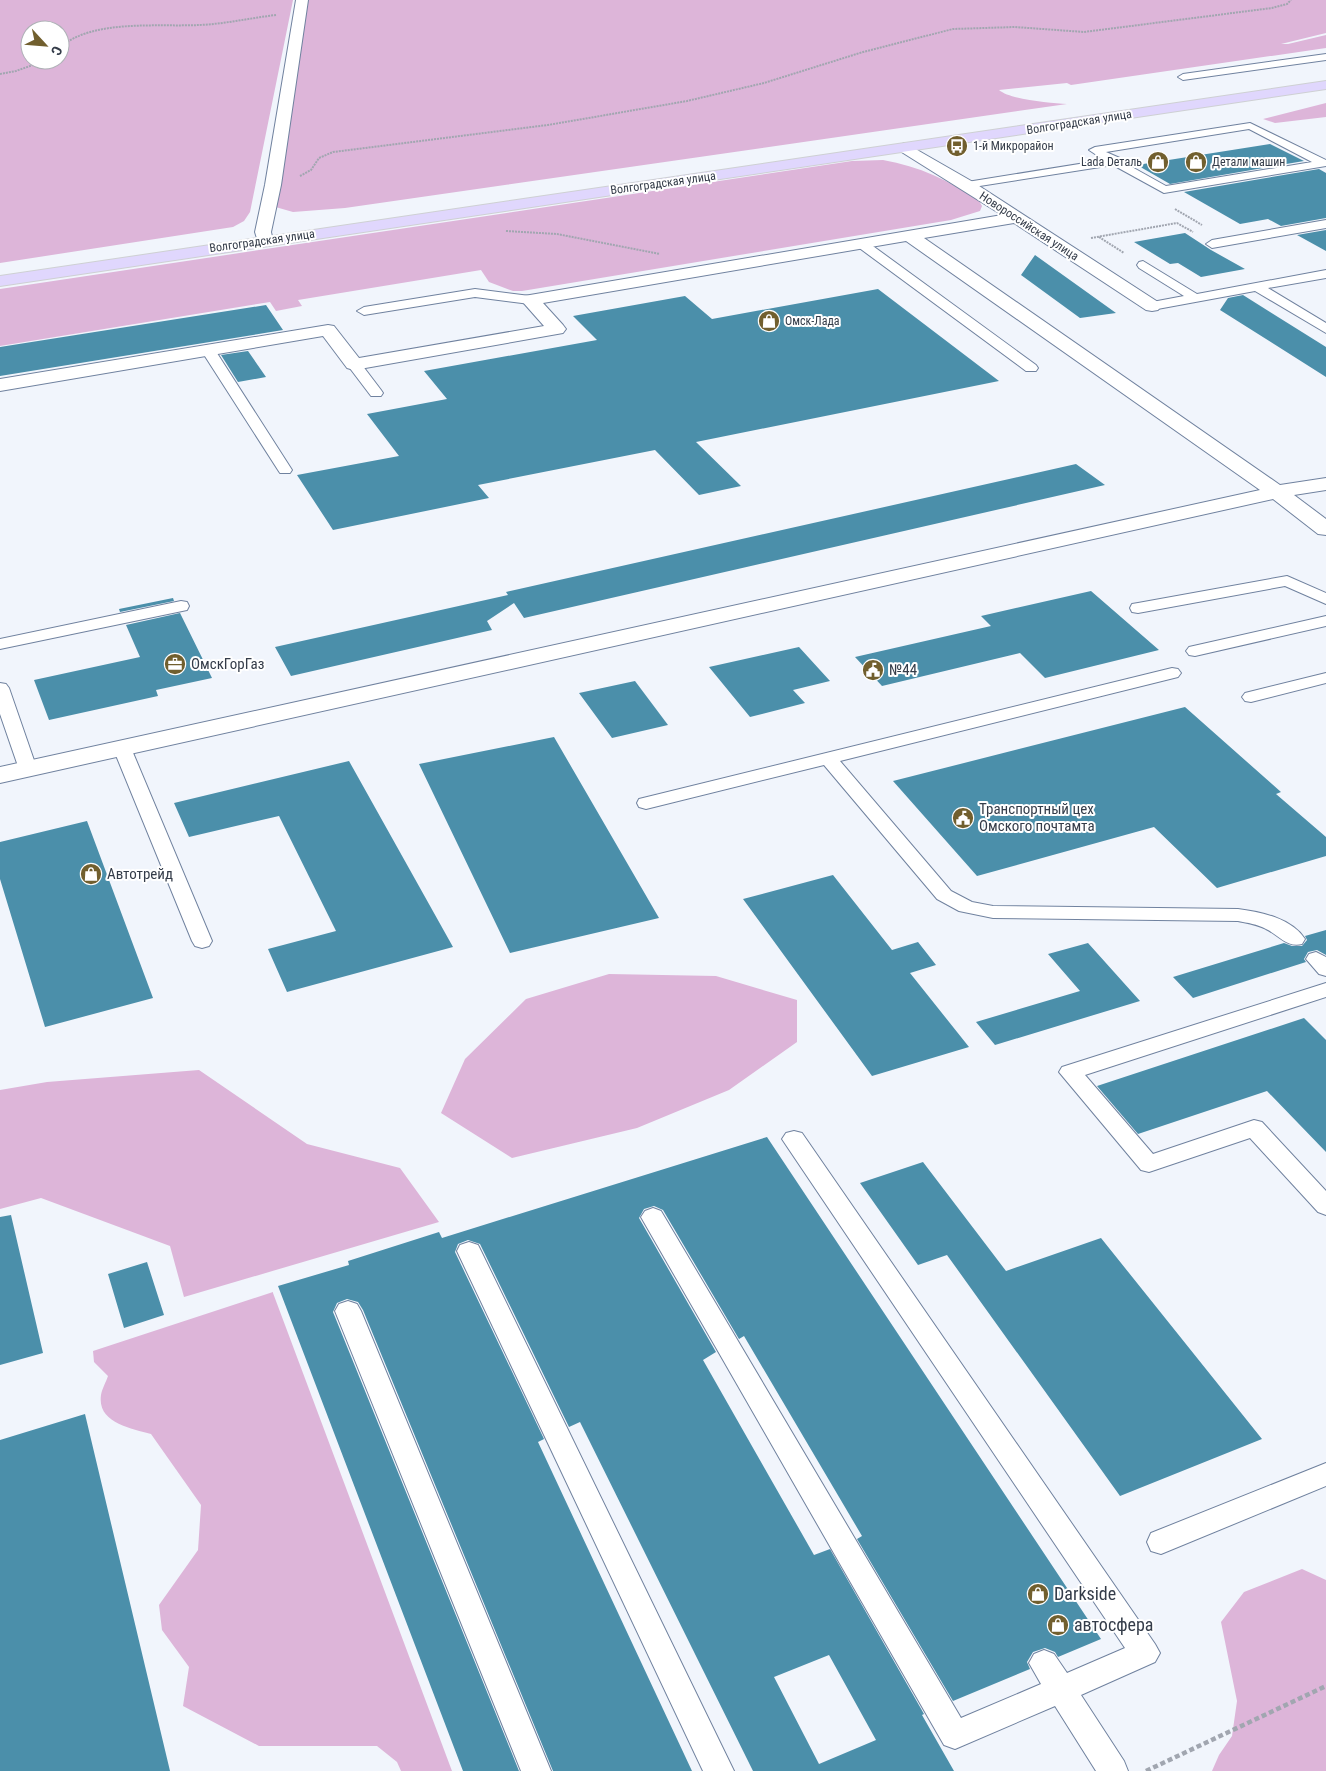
<svg xmlns="http://www.w3.org/2000/svg" width="1326" height="1771" font-family="'Roboto Condensed',sans-serif">
<rect width="100%" height="100%" fill="#f1f5fc"/>
<path fill="#ddb5d9" fill-rule="evenodd" d="M 0,0 L 293,0 L 250,212 L 244,221 L 233,227 L 0,263 ZM 30,30 L 60,30 L 60,60 L 30,60 Z
M 308,0 L 1326,0 L 1326,33 L 1281,44 L 1288,44 L 1326,35 L 1326,48 L 1071,85 L 1067,83 L 999,90 C 1011,100 1051,103 1067,104 L 345,208 L 293,212 L 272,206 Z
M 1326,103 L 1326,117 L 1275,123 L 1263,119 Z
M 883,160 C 919,166 950,181 979,201 L 982,206 L 980,211 L 951,220 L 522,291 L 513,291 L 489,282 L 481,270 L 298,300 L 302,306 L 276,311 L 270,302 L 0,346 L 0,289 L 852,161 Z
M 609,974 L 716,976 L 797,1000 L 797,1042 L 729,1090 L 637,1128 L 512,1158 L 441,1113 L 465,1059 L 526,999 Z
M 199,1070 L 307,1144 L 400,1168 L 439,1222 L 184,1297 L 170,1246 L 41,1198 L 0,1209 L 0,1090 L 47,1082 Z
M 273,1292 L 273,1293 L 452,1771 L 401,1771 L 397,1762 L 377,1746 L 259,1746 L 183,1706 L 189,1667 L 162,1630 L 159,1605 L 198,1550 L 201,1505 L 151,1434 C 131,1428 97,1423 101,1395 C 102,1389 106,1382 108,1376 L 94,1362 L 93,1351 Z
M 1302,1569 L 1326,1580 L 1326,1771 L 1212,1771 L 1219,1755 L 1232,1736 L 1237,1701 L 1221,1622 L 1244,1592 Z"/>
<path fill="#4b8faa" fill-rule="evenodd" d="M 1270,144 L 1304,161 L 1170,184 L 1137,165 Z
M 1319,169 L 1326,173 L 1326,218 L 1281,226 L 1268,219 L 1240,224 L 1184,192 Z
M 1326,230 L 1326,251 L 1297,235 Z
M 1185,233 L 1211,250 L 1245,269 L 1201,277 L 1178,263 L 1170,264 L 1134,242 Z
M 1035,255 L 1116,313 L 1080,318 L 1021,275 Z
M 878,289 L 999,381 L 696,442 L 741,486 L 699,495 L 655,450 L 478,485 L 489,498 L 333,530 L 297,475 L 399,456 L 367,414 L 447,399 L 424,371 L 597,340 L 573,316 L 685,296 L 712,319 Z
M 1243,295 L 1326,347 L 1326,377 L 1220,310 L 1228,298 Z
M 266,305 L 283,330 L 0,376 L 0,347 Z
M 248,351 L 266,377 L 238,382 L 221,355 Z
M 1076,464 L 1105,485 L 524,618 L 514,603 L 487,621 L 492,630 L 291,676 L 275,647 L 508,595 L 506,592 Z
M 1091,591 L 1159,650 L 1045,678 L 1020,653 L 882,686 L 855,657 L 991,626 L 981,616 Z
M 173,598 L 174,601 L 120,612 L 119,609 Z
M 180,613 L 212,678 L 156,690 L 158,696 L 49,720 L 34,680 L 140,657 L 126,625 Z
M 799,647 L 830,681 L 793,690 L 805,703 L 750,717 L 709,667 Z
M 635,681 L 668,725 L 612,738 L 579,693 Z
M 1185,707 L 1281,792 L 1276,794 L 1326,837 L 1326,856 L 1217,888 L 1154,827 L 977,876 L 893,781 Z
M 554,737 L 659,918 L 510,953 L 419,764 Z
M 349,761 L 453,947 L 287,992 L 268,949 L 336,931 L 279,816 L 189,837 L 174,803 Z
M 87,821 L 153,998 L 45,1027 L 0,879 L 0,842 Z
M 833,875 L 892,950 L 918,942 L 936,965 L 910,973 L 969,1047 L 872,1076 L 743,899 Z
M 1326,930 L 1326,955 L 1317,950 L 1308,952 L 1304,959 L 1306,962 L 1193,998 L 1173,977 L 1284,943 L 1292,946 L 1302,946 L 1307,940 L 1305,936 Z
M 1088,943 L 1140,1001 L 995,1045 L 976,1022 L 1080,991 L 1048,954 Z
M 1304,1018 L 1326,1040 L 1326,1152 L 1267,1091 L 1138,1134 L 1097,1086 Z
M 767,1137 L 1101,1639 L 1058,1657 L 1055,1652 L 1045,1648 L 1033,1652 L 1027,1662 L 1030,1669 L 953,1701 L 857,1539 L 862,1536 L 744,1336 L 739,1339 L 663,1210 L 654,1206 L 644,1209 L 639,1218 L 716,1352 L 703,1360 L 814,1555 L 830,1549 L 924,1714 L 922,1715 L 954,1771 L 753,1771 L 580,1422 L 569,1427 L 480,1244 L 468,1240 L 458,1244 L 455,1252 L 544,1439 L 538,1442 L 692,1771 L 553,1771 L 363,1310 L 358,1302 L 347,1299 L 337,1303 L 333,1312 L 519,1771 L 463,1771 L 278,1286 L 349,1265 L 348,1261 L 439,1232 L 442,1238 ZM 829,1655 L 876,1740 L 819,1764 L 774,1677 Z
M 923,1162 L 1006,1271 L 1101,1238 L 1262,1439 L 1120,1496 L 947,1255 L 918,1265 L 860,1183 Z
M 11,1215 L 43,1353 L 0,1365 L 0,1217 Z
M 147,1262 L 164,1315 L 124,1328 L 108,1274 Z
M 85,1414 L 170,1771 L 0,1771 L 0,1440 Z"/>
<g fill="none" stroke-linecap="round" stroke-linejoin="round">
<g stroke="#70829f" stroke-width="2">
<path id="lane" d="M 1326,54 L 1326,60 L 1183,80 L 1178,77 L 1183,74 Z
M 1250,123 L 1326,160 L 1326,166 L 1164,193 L 1113,165 L 967,188 L 961,185 L 967,182 L 1104,160 L 1089,150 L 1095,147 ZM 1249,129 L 1312,162 L 1166,186 L 1123,162 L 1122,159 L 1106,152 Z
M 1326,220 L 1326,228 L 1212,248 L 1206,244 L 1212,240 Z
M 862,240 L 866,241 L 1036,365 L 1038,368 L 1036,371 L 1026,371 L 858,247 L 856,244 Z
M 1143,261 L 1197,294 L 1326,270 L 1326,278 L 1268,288 L 1326,323 L 1326,333 L 1255,291 L 1152,310 L 1147,309 L 1146,306 L 1147,303 L 1184,296 L 1139,268 L 1137,265 L 1139,262 Z
M 475,289 L 530,296 L 536,300 L 530,304 L 475,297 L 364,315 L 357,311 L 364,307 Z
M 208,346 L 215,350 L 292,470 L 290,473 L 280,473 L 278,470 L 201,350 Z
M 354,360 L 359,361 L 381,390 L 383,393 L 381,396 L 371,396 L 349,367 L 347,364 L 349,361 Z
M 1287,576 L 1326,593 L 1326,604 L 1285,586 L 1138,613 L 1132,612 L 1130,608 L 1132,604 L 1138,603 Z
M 181,601 L 187,602 L 189,606 L 187,610 L 0,649 L 0,639 Z
M 1326,616 L 1326,626 L 1195,656 L 1189,655 L 1186,651 L 1189,647 Z
M 1172,668 L 1178,669 L 1181,673 L 1178,677 L 840,761 L 951,891 L 972,902 L 993,906 L 1238,909 C 1261,912 1291,918 1305,939 L 1302,944 C 1287,948 1279,935 1266,929 C 1257,924 1248,923 1238,921 L 993,918 L 959,911 L 937,899 L 824,765 L 646,809 L 639,807 L 637,803 L 639,799 Z
M 1326,673 L 1326,683 L 1251,702 L 1245,701 L 1242,697 L 1245,693 Z
M 0,683 L 6,684 L 9,688 L 37,769 L 35,773 L 28,775 L 21,773 L 19,769 L 0,714 Z
M 122,743 L 128,744 L 131,748 L 212,941 L 209,946 L 202,948 L 195,946 L 192,941 L 113,748 L 116,744 Z
M 1316,952 L 1326,957 L 1326,976 L 1319,974 L 1306,959 L 1309,954 Z
M 1326,983 L 1326,997 L 1085,1075 L 1153,1154 L 1254,1120 L 1262,1122 L 1326,1191 L 1326,1215 L 1318,1212 L 1250,1138 L 1149,1172 L 1141,1170 L 1059,1072 L 1062,1067 Z
M 794,1131 L 802,1133 L 1155,1644 L 1160,1653 L 1155,1662 L 1081,1695 L 1124,1761 L 1128,1771 L 1096,1771 L 1055,1706 L 955,1749 L 944,1745 L 641,1217 L 645,1211 L 653,1208 L 661,1211 L 961,1718 L 1041,1684 L 1029,1663 L 1034,1654 L 1044,1650 L 1054,1654 L 1067,1673 L 1125,1648 L 786,1145 L 782,1139 L 786,1133 Z
M 469,1242 L 478,1245 L 481,1251 L 734,1771 L 703,1771 L 457,1251 L 460,1245 Z
M 348,1301 L 357,1304 L 361,1311 L 551,1771 L 521,1771 L 335,1311 L 339,1304 Z
M 1326,1463 L 1326,1486 L 1161,1554 L 1151,1551 L 1147,1542 L 1151,1533 Z"/>
</g>
<g stroke="#70829f" stroke-width="2">
<path id="street" d="M 296,0 L 308,0 L 281,185 L 271,232 L 273,241 L 271,245 L 259,245 L 255,232 L 265,185 Z
M 905,143 L 973,182 L 1158,302 L 1161,306 L 1158,310 L 1152,311 L 1146,310 L 1014,223 L 924,238 L 1280,485 L 1326,478 L 1326,490 L 1294,495 L 1326,519 L 1326,535 L 1318,534 L 1273,499 L 0,783 L 0,767 L 1260,490 L 906,241 L 543,303 L 563,325 L 566,329 L 563,333 L 354,370 L 347,368 L 323,336 L 0,391 L 0,379 L 328,325 L 334,326 L 359,358 L 544,326 L 521,300 L 524,296 L 1002,215 L 900,151 L 897,148 L 900,145 Z"/>
</g>
<g stroke="#ced0d3" stroke-width="2">
<path id="primary" d="M 1326,81 L 1326,89 L 0,286 L 0,276 Z"/>
</g>
<path stroke="#a1a6b0" stroke-width="2" stroke-dasharray="2 1" stroke-linecap="butt" d="M 60,47 C 94,19 157,27 199,25 C 225,24 250,18 276,15
M 0,74 L 16,71 L 47,60
M 300,176 L 311,170 L 319,158 L 333,152 L 548,125 L 687,101 L 764,83 L 863,52 L 953,29 L 1015,27 L 1084,32 L 1272,8 L 1287,4 L 1291,0
M 1175,209 L 1202,225
M 506,231 L 557,234 L 660,254
M 1099,237 L 1124,253
M 1091,238 L 1177,223 L 1193,232"/>
<path stroke="#a1a6b0" stroke-width="4.5" stroke-dasharray="5 3" stroke-linecap="butt" d="M 1146,1771 L 1326,1686"/>
<use href="#lane" fill="#fff" fill-rule="evenodd"/>
<use href="#street" fill="#fff" fill-rule="evenodd"/>
<use href="#primary" fill="#e0d7fd" fill-rule="evenodd"/>
</g>
<defs>
<g id="bus-disc" transform="scale(1.125)"><circle r="9.5" fill="#715f2e" stroke="#fff"/><path d="M-5-6H5V4H4V6H2V4H-2V6H-4V4H-5ZM-3.5-4V0h7V-4ZM-3.5 1.2v1.5H-2V1.2ZM2 1.2v1.5H3.5V1.2Z" fill="#fff"/></g>
<g id="shop-disc" transform="scale(1.125)"><circle r="9.5" fill="#715f2e" stroke="#fff"/><path d="M-5-2.5h2.3a2.7 3.5 0 0 1 5.4 0H5L5.5 6h-11ZM-1.5-2.5h3a1.5 2.3 0 0 0-3 0Z" fill="#fff"/></g>
<g id="office-disc" transform="scale(1.125)"><circle r="9.5" fill="#715f2e" stroke="#fff"/><path d="M-6-3h4V-5.5h4V-3h4V5H-6ZM-1-4.5V-3h2v-1.5ZM-6 0V1H6V0Z" fill="#fff"/></g>
<g id="civic-disc" transform="scale(1.125)"><circle r="9.5" fill="#715f2e" stroke="#fff"/><path d="M-.6-6.5H3V-4.5H.6V-3L4-1V1h2V6H-6V1h2V-1L-.6-3ZM-1.2 2.5V6h2.4V2.5Z" fill="#fff"/></g>
</defs>
<g fill-rule="evenodd">
<use href="#bus-disc" x="957" y="146"/>
<use href="#shop-disc" x="1158" y="162"/>
<use href="#shop-disc" x="1196" y="162"/>
<use href="#shop-disc" x="769" y="321"/>
<use href="#office-disc" x="175" y="664"/>
<use href="#civic-disc" x="873" y="670"/>
<use href="#civic-disc" x="963" y="818"/>
<use href="#shop-disc" x="91" y="874"/>
<use href="#shop-disc" x="1038" y="1594"/>
<use href="#shop-disc" x="1058" y="1625"/>
</g>
<g text-anchor="middle" stroke-width="4" stroke-linejoin="round" paint-order="stroke">
<g font-size="12" fill="#343c49" stroke="#fff">
<text transform="translate(1079 122) rotate(-9)" y="4">Волгоградская улица</text>
<text transform="translate(663 183) rotate(-8)" y="4">Волгоградская улица</text>
<text transform="translate(1029 226) rotate(33)" y="4">Новороссийская улица</text>
<text transform="translate(262 241) rotate(-8)" y="4">Волгоградская улица</text>
</g>
<g font-size="12" fill="#343c49" stroke="#fff" text-anchor="start">
<text x="973" y="150">1-й Микрорайон</text>
<text x="1142" y="166" text-anchor="end">Lada Dеталь</text>
<text x="1212" y="166">Детали машин</text>
<text x="785" y="325">Омск-Лада</text>
</g>
<g font-size="15" fill="#343c49" stroke="#fff" text-anchor="start">
<text x="191" y="669">ОмскГорГаз</text>
<text x="889" y="675">№44</text>
<text x="979" y="814">Транспортный цех<tspan x="979" dy="17">Омского почтамта</tspan></text>
<text x="107" y="879">Автотрейд</text>
</g>
<g font-size="18" fill="#343c49" stroke="#fff" text-anchor="start">
<text x="1054" y="1600">Darkside</text>
<text x="1074" y="1631">автосфера</text>
</g>
</g>
<g transform="translate(45 45) rotate(116)"><circle r="24" fill="#ffffff" stroke="#aeb1b6"/>
<path d="M0-4L9 19L0 12L-9 19Z" fill="#715f2e"/>
<text y="-8" font-size="14" font-weight="bold" text-anchor="middle" fill="#343c49">С</text>
</g>
</svg>
